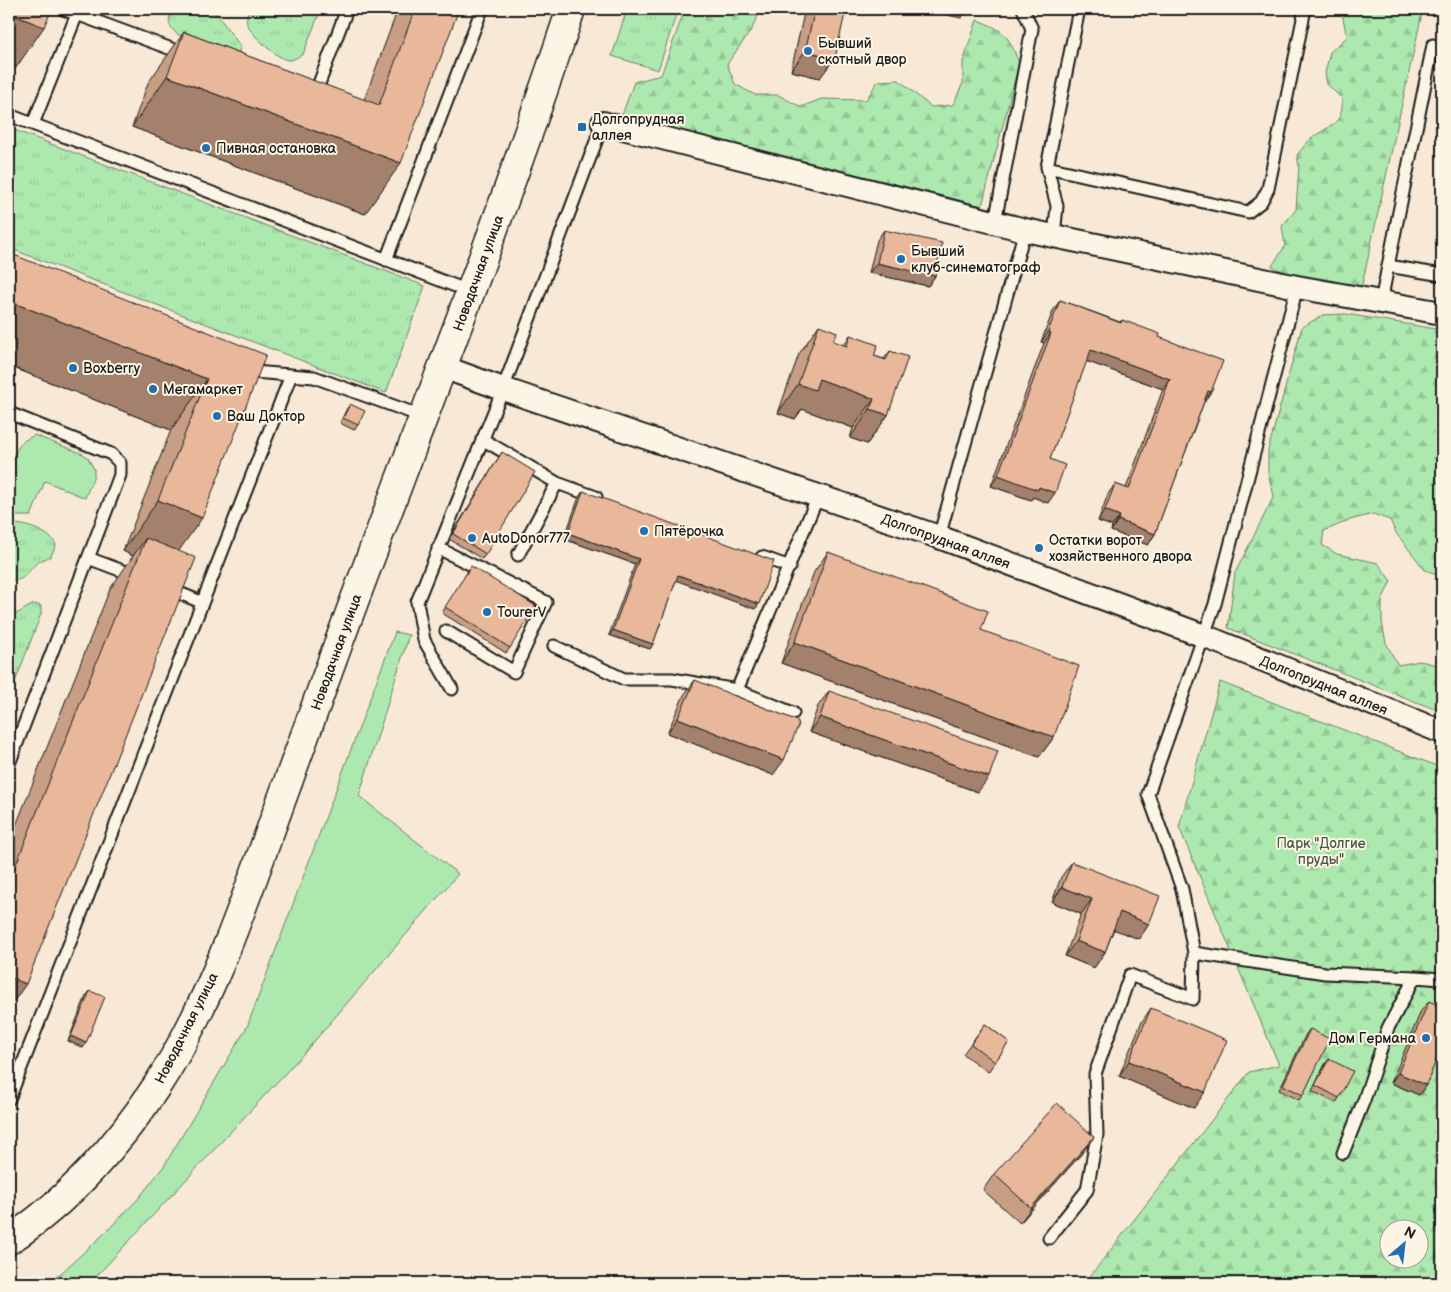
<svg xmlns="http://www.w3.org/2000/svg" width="1451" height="1292" font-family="'Balsamiq Sans',sans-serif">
<defs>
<pattern id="forest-firs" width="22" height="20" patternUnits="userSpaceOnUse" patternTransform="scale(1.25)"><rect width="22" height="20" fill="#ade9af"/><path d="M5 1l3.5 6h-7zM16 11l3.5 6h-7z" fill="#94c796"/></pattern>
<pattern id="park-tufts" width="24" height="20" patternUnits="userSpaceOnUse" patternTransform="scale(1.25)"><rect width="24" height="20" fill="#ade9af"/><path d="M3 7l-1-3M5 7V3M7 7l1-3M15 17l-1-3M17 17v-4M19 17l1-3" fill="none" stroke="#94c796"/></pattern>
</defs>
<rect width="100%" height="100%" fill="#f8e9d6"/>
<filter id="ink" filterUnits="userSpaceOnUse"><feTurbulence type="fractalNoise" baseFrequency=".02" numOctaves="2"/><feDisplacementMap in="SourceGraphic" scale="10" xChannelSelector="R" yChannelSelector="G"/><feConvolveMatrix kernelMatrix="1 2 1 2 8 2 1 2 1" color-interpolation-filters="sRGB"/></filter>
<g filter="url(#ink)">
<path fill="#ade9af" stroke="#648266" d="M 34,435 L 83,454 L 88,458 L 94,469 L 94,476 L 85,498 L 45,481 L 31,516 L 9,516 L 9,462 L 22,442 Z
M 395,632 L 409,635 L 359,796 L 458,874 L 305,1052 L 90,1283 L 45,1283 L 61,1273 L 105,1233 L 138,1199 L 164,1166 L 247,1027 Z"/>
<path fill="url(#forest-firs)" stroke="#648266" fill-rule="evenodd" d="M 685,9 L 761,9 L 752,29 L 727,64 L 735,84 L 755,95 L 778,95 L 801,107 L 821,99 L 866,100 L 878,81 L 899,80 L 931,107 L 953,105 L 963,83 L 963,62 L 977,20 C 1005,30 1009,36 1019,63 L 982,206 L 622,115 L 634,82 L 661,75 Z
M 1341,9 L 1423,9 L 1362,285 L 1352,287 L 1290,275 L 1272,266 L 1285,246 L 1282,226 L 1296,210 L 1299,166 L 1297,155 C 1302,149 1307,142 1313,137 C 1330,125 1344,124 1342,99 L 1327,84 L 1325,73 L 1330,52 L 1347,37 Z
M 1346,314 L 1442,330 L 1442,576 L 1425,570 L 1396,533 L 1390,520 L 1373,514 L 1350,520 L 1324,531 L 1322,545 L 1337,554 L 1378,563 L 1391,581 L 1382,600 L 1382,622 L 1386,643 L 1398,665 L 1420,661 L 1442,666 L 1442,712 L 1228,628 L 1235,573 L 1274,496 L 1268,473 L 1268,450 L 1302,327 L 1323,315 Z
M 1220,682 L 1442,768 L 1442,1283 L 1085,1283 L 1249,1072 L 1279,1065 L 1179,827 ZM 1388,1230 L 1418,1230 L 1418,1260 L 1388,1260 Z"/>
<path fill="url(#park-tufts)" stroke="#648266" d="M 173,9 L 213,9 L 241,47 L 238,53 L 229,54 L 177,34 C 168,27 167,19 173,9 Z
M 249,9 L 321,9 L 303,54 C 298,57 294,60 288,60 C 277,59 251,34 247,24 C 246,18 247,14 249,9 Z
M 627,9 L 678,9 L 658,70 L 612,56 Z
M 9,128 L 425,286 L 386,393 L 9,248 Z
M 14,524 C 26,524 52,533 56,545 L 51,556 C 47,558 41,560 37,563 C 28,570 23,584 11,579 L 9,577 L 9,525 Z
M 34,604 L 41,606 L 41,614 L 9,698 L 9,618 Z"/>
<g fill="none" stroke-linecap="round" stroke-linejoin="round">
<g stroke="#1c1c1c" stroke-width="15">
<path id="lane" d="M 63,9 L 185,54
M 1442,47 L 1433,45 L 1388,266 L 1442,275
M 312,95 L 317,89 L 347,9
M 9,115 L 471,292
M 33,124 L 77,14
M 1047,167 L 1248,212 L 1261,202 L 1268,189 L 1305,9
M 995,222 L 1032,29 L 1023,9
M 1054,236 L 1057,206 L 1047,167 L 1079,9
M 386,260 L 482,9
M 1381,302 L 1388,266
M 244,368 L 254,372 L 314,377 L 424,417
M 9,413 L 111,454 L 120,463 L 120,475 L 9,764
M 482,439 L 557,483 L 596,497
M 939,537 L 1025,230
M 438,548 L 546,602 L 514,672 L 446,631
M 518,555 L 557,483
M 762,557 L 790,567
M 88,558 L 136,576
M 167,588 L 201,602
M 554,646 L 624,679 L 672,679 L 737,690 L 818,496
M 452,689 L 424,640 L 417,602 L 503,389 L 603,123
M 737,690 L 793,713
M 1194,953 L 1325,973 L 1415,977
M 9,1099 L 291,375
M 1343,1153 L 1364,1100 L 1388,1028 L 1415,977 L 1442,979
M 1049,1238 L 1087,1190 L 1097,1135 L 1095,1074 L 1130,975 L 1193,999 L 1194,953 L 1182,889 L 1148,794 L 1215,604 L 1297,287"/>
</g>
<g stroke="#1c1c1c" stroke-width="26">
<path id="street" d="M 603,123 L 1025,230 L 1297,287 L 1442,313
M 443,367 L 503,389 L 939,537 L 1204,636 L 1442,732"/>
</g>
<g stroke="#1c1c1c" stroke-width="31">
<path id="secondary" d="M 9,1240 C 66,1203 119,1144 156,1087 C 202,1017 233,934 261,856 C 287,784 313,713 339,642 C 417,431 500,222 571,9"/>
</g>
<use href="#lane" stroke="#fcf5e5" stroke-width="11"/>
<use href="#street" stroke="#fcf5e5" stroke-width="22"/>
<use href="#secondary" stroke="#fcf5e5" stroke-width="28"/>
</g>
<path fill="#c89e85" stroke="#1c1c1c" d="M 398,9 L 459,9 L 365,214 L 132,127 L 148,83 L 184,32 L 364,100 Z
M 805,9 L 846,9 L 820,78 L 791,71 Z
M 884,230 L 935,276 L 928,286 L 869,273 L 877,240 Z
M 1060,300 L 1120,322 L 1122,320 L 1159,337 L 1204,402 L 1155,534 L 1148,545 L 1111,531 L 1112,526 L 1098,521 L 1108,494 L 1115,484 L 1126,488 L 1163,389 L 1086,361 L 1050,459 L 1048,503 L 1033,497 L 1031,500 L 991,486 L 1044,343 L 1041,342 L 1053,311 Z
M 819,325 L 833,341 L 844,345 L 850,335 L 874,356 L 884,359 L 890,351 L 888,415 L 867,444 L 850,438 L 853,428 L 802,409 L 795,419 L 778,413 L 799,354 Z
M 266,355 L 178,551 L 9,1008 L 9,843 L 110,589 L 133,556 L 123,551 L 171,430 L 9,366 Z
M 350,404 L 358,425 L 354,430 L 340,423 L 346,410 Z
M 502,452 L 486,554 L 482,559 L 449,539 Z
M 583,491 L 759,604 L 755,609 L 676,580 L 653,644 L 650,649 L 609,635 L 635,564 L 564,539 L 579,497 Z
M 828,552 L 981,630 L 1054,737 L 1039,757 L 781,663 L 814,572 Z
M 468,571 L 510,648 L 506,653 L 442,613 Z
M 695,680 L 773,775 L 667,733 L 684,695 Z
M 829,691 L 978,792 L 809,732 L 818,706 Z
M 1072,862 L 1149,924 L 1139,939 L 1114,929 L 1105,952 L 1094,968 L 1065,956 L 1081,914 L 1052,902 L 1061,877 Z
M 90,991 L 83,1048 L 68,1041 L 86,996 Z
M 1429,1001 L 1442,1059 L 1437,1057 L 1426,1085 L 1419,1095 L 1391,1083 L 1421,1011 Z
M 1151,1008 L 1194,1108 L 1119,1076 L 1141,1023 Z
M 985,1024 L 1009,1042 L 988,1072 L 963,1054 Z
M 1310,1029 L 1303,1095 L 1299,1100 L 1279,1090 L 1306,1034 Z
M 1329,1059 L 1339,1098 L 1336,1103 L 1312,1091 L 1325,1064 Z
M 1083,1152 L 1020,1223 L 983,1190 L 994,1174 Z"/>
<path fill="#a3816c" stroke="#1c1c1c" d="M 919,9 L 968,9 L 961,18 Z
M 9,13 L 44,27 L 9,78 Z
M 805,51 L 835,58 L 820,78 L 791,71 Z
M 167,76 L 401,163 L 365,214 L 132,127 Z
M 877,263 L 935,276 L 928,286 L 869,273 Z
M 9,301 L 207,379 L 171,430 L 9,366 Z
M 1048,332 L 1051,333 L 1044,343 L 1041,342 Z
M 1091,350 L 1170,379 L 1163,389 L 1083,360 Z
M 819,379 L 874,399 L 853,428 L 802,409 L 795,419 L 778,413 L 798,384 Z
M 1208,391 L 1211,392 L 1204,402 Z
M 870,409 L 888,415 L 867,444 L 850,438 Z
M 998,475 L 1039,487 L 1055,493 L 1048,503 L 1033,497 L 1031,500 L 991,486 Z
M 158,500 L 202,518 L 166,569 L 146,538 L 133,556 L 123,551 Z
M 1105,510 L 1120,516 L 1112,526 L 1098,521 Z
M 1118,520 L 1155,534 L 1148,545 L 1111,531 Z
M 568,533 L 639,559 L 635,564 L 564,539 Z
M 678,575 L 759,604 L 755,609 L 675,580 Z
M 613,630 L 653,644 L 650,649 L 609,635 Z
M 795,642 L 1054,737 L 1039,757 L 781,663 Z
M 820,717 L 989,777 L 978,792 L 809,732 Z
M 678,718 L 784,760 L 773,775 L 667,733 Z
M 1062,887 L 1092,899 L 1081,914 L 1052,902 Z
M 1120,912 L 1149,924 L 1139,939 L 1110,928 Z
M 1076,941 L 1105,952 L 1094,968 L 1065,956 Z
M 9,977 L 26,984 L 9,1008 Z
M 71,1036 L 86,1043 L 83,1048 L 68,1041 Z
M 1442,1046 L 1442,1059 L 1435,1056 Z
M 1129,1061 L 1205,1092 L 1194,1108 L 1119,1076 Z
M 1398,1073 L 1426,1085 L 1419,1095 L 1391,1083 Z
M 1094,1137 L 1083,1152 L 1020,1223 L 1031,1208 Z"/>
<path fill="#e9b89b" stroke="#1c1c1c" d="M 9,9 L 52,9 L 44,27 L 9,13 Z
M 415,9 L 459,9 L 401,163 L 167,76 L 184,32 L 379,105 Z
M 815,9 L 846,9 L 835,58 L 805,51 Z
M 884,230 L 942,243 L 935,276 L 877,263 Z
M 9,253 L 266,355 L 202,518 L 158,500 L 207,379 L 9,301 Z
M 1060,300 L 1121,323 L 1122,320 L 1160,334 L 1159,337 L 1223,361 L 1211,392 L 1208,391 L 1155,534 L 1118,520 L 1120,516 L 1105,510 L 1115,484 L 1129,489 L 1170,379 L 1091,350 L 1050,459 L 1065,465 L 1055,493 L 1039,487 L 1038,490 L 998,475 L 1051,333 L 1048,332 Z
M 819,325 L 837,332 L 833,341 L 847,346 L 850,335 L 878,345 L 874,356 L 886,360 L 890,351 L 908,357 L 888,415 L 870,409 L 874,399 L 819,379 L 815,390 L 798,384 Z
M 350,404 L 365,411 L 358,425 L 343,418 Z
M 502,452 L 535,472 L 486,554 L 453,534 Z
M 583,491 L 774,561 L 759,604 L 678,575 L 653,644 L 613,630 L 639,559 L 568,533 Z
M 146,538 L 196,558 L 26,984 L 9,977 L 9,882 Z
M 828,552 L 988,611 L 981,630 L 1079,666 L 1054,737 L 795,642 Z
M 471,566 L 536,606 L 510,648 L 445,607 Z
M 695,680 L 798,721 L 797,723 L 799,724 L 784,760 L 678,718 Z
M 829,691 L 998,751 L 989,777 L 820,717 Z
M 1072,862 L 1160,896 L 1149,924 L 1120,912 L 1105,952 L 1076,941 L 1092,899 L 1062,887 Z
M 90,991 L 105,997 L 86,1043 L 71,1036 Z
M 1429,1001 L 1442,1007 L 1442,1046 L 1426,1085 L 1398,1073 Z
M 1151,1008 L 1227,1040 L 1205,1092 L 1129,1061 Z
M 985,1024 L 1009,1042 L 995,1062 L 971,1044 Z
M 1310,1029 L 1330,1039 L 1303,1095 L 1283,1085 Z
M 1329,1059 L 1353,1071 L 1339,1098 L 1315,1085 Z
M 1057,1103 L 1094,1137 L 1031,1208 L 994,1174 Z"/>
</g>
<g fill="#1f6fb2" stroke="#fcf5e5" stroke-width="2">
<circle cx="808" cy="51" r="5"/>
<rect x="577" y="122" width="10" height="10" rx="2.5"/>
<circle cx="206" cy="148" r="5"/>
<circle cx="901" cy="259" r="5"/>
<circle cx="73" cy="368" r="5"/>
<circle cx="153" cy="389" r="5"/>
<circle cx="217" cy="416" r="5"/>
<circle cx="644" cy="531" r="5"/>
<circle cx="472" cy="538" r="5"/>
<circle cx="1039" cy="548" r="5"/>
<circle cx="487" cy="612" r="5"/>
<circle cx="1426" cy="1038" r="5"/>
</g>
<g text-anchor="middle" stroke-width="4" stroke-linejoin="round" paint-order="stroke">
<g font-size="14" fill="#1c1c1c" stroke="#fcf5e5" text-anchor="start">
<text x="818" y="48">Бывший<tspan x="818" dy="16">скотный двор</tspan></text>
<text x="592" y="124">Долгопрудная<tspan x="592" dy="16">аллея</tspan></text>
<text x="216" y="153">Пивная остановка</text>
<text x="911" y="256">Бывший<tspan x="911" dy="16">клуб-синематограф</tspan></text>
<text x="83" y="373">Boxberry</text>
<text x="163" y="394">Мегамаркет</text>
<text x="227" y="421">Ваш Доктор</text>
<text x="654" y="536">Пятёрочка</text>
<text x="482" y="543">AutoDonor777</text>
<text x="1049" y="545">Остатки ворот<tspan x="1049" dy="16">хозяйственного двора</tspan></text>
<text x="497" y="617">TourerV</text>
<text x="1416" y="1043" text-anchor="end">Дом Германа</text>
</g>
<g font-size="14" fill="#1c1c1c" stroke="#fcf5e5">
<text transform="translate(478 273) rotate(-70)" y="5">Новодачная улица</text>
<text transform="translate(946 541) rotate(20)" y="5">Долгопрудная аллея</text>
<text transform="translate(336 652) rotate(-70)" y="5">Новодачная улица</text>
<text transform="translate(1324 685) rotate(22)" y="5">Долгопрудная аллея</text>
<text transform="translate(186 1028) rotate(-63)" y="5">Новодачная улица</text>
</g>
<g font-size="14" fill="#485a48" stroke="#fcf5e5">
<text x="1321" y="848">Парк "Долгие<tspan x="1321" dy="16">пруды"</tspan></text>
</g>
</g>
<rect width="1451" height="1292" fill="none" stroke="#fcf5e5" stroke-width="30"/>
<rect x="15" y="15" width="1421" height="1262" fill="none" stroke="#1c1c1c" stroke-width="2" filter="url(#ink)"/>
<g transform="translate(1404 1244) rotate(28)"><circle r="24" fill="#fcf5e5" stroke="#a29e95"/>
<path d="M0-4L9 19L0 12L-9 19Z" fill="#1f6fb2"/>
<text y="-8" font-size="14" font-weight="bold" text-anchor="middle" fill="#1c1c1c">N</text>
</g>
</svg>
